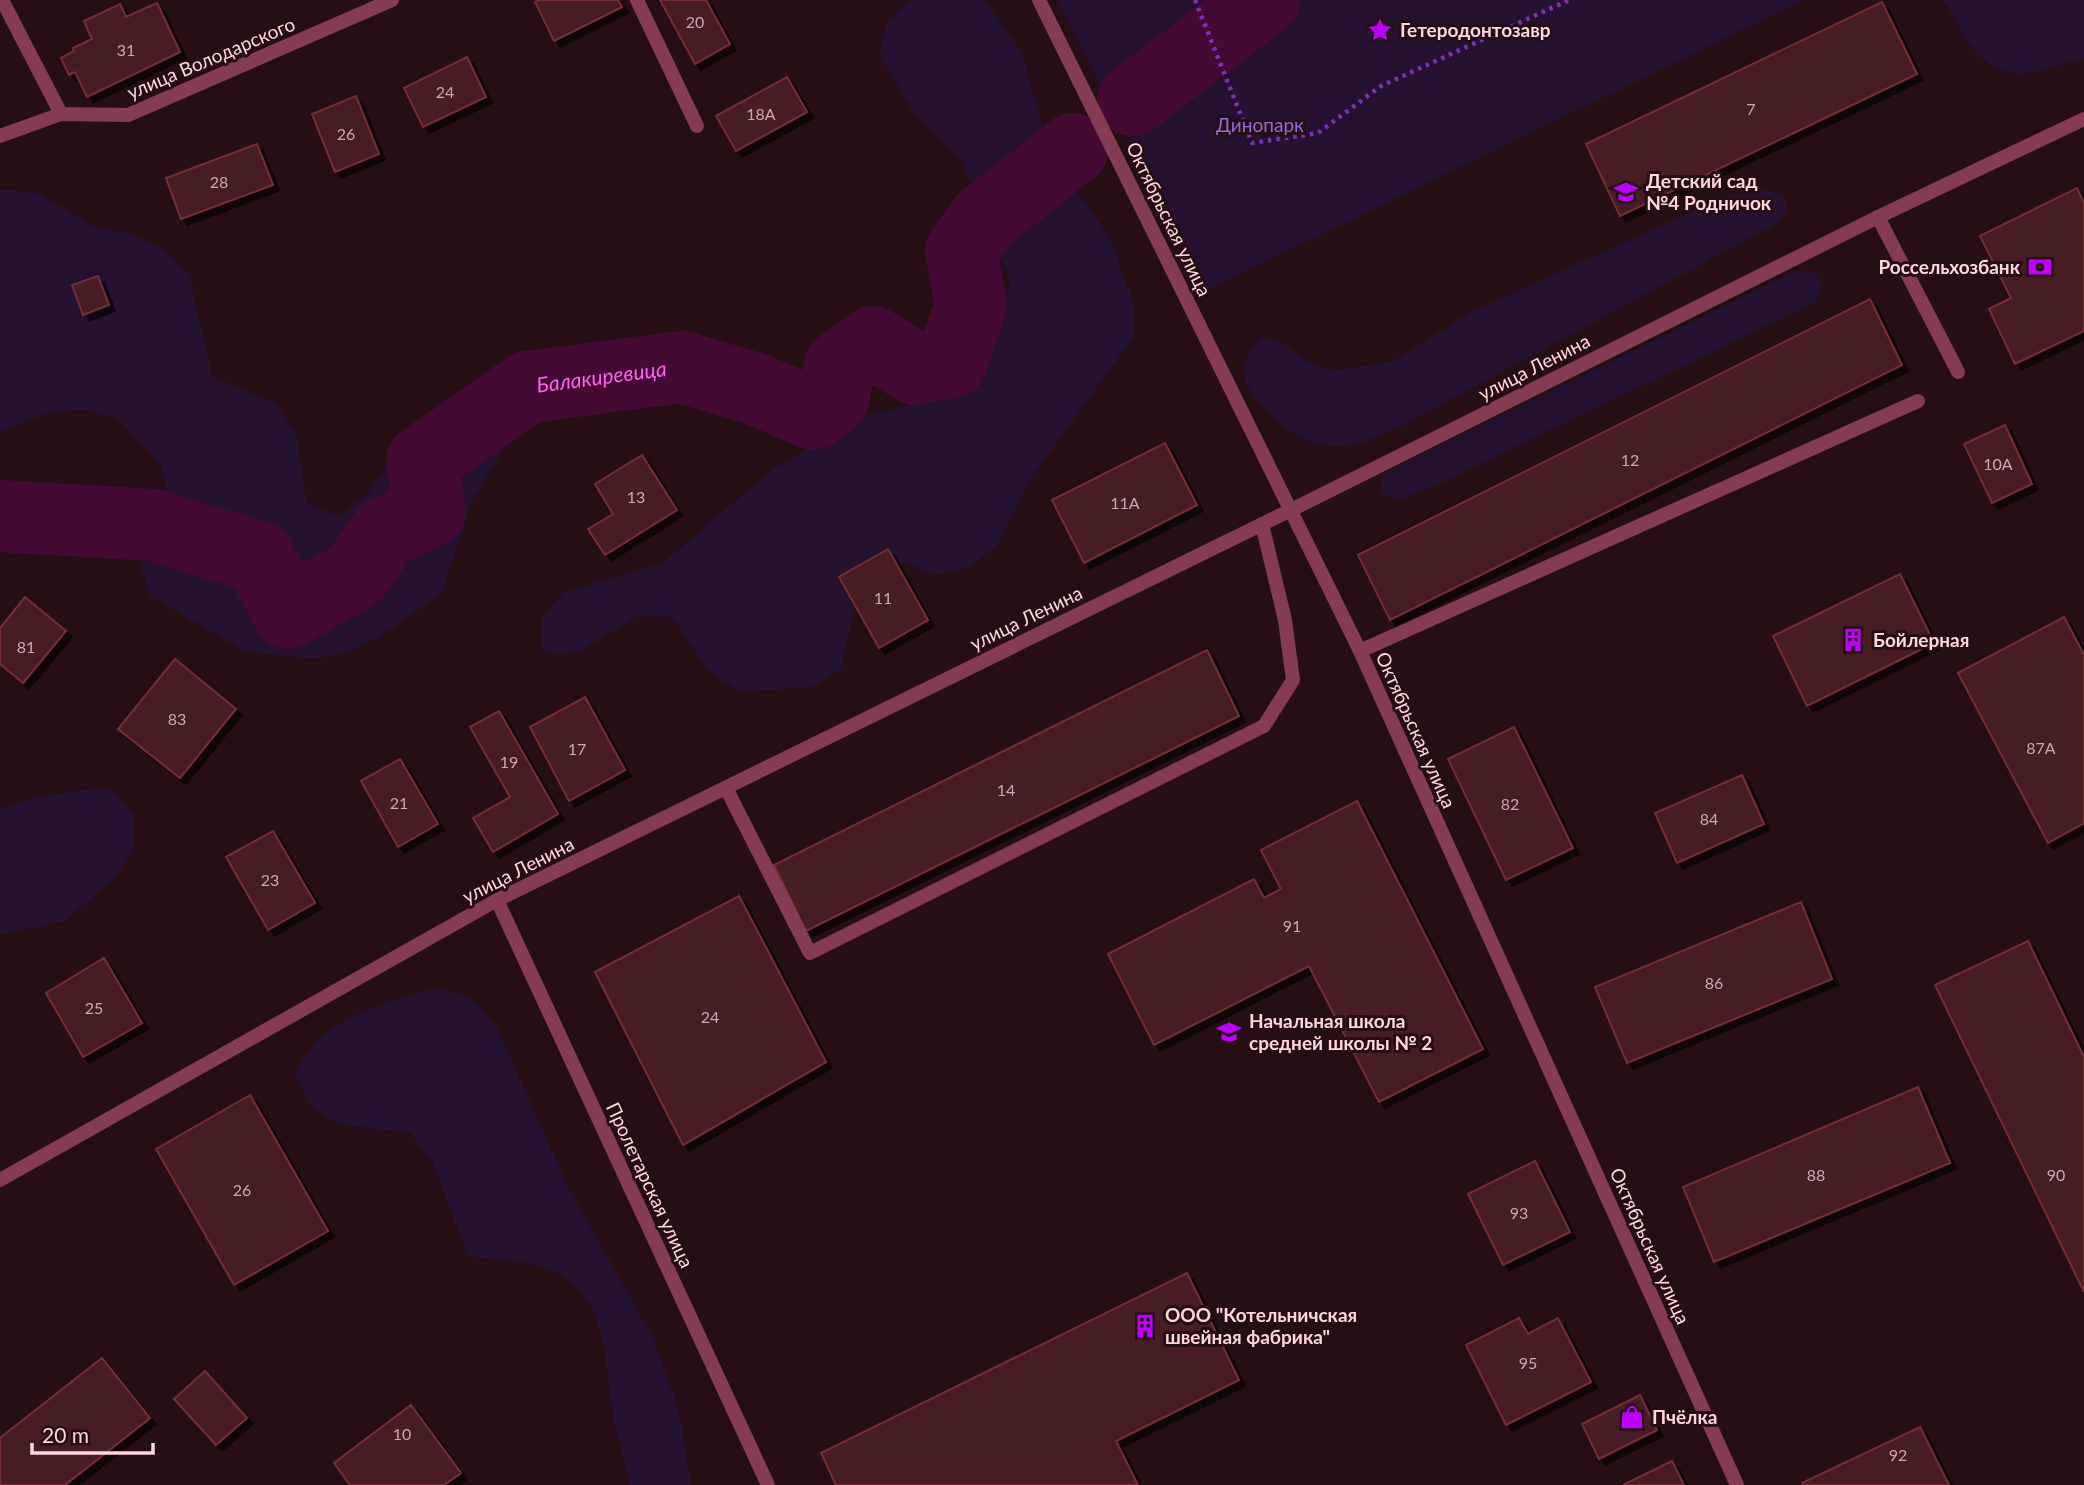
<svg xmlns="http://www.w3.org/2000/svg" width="2084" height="1485" font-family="Lato,sans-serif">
<defs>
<filter id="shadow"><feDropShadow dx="6" dy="6" stdDeviation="0" flood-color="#0009"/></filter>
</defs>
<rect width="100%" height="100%" fill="#260f14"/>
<path fill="#241230" d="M 911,0 L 985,0 L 1022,53 L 1050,154 L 1109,236 L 1133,301 L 1134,336 L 1029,481 L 998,544 L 971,567 L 937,575 L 905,563 L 873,574 L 855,602 L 841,669 L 812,687 L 741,692 L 710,673 L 672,617 L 637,616 L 579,652 L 556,654 L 542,649 L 541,617 L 564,592 L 663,563 L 773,469 L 867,416 L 937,398 L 988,351 L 1011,284 L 999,251 L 962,161 L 914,113 L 879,54 L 888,20 Z
M 1057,0 L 1804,0 L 1209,289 L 1176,234 Z
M 1942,0 L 2084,0 L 2084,59 C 2042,68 2008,90 1974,50 C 1962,35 1955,15 1942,0 Z
M 0,189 L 37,193 L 96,227 L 130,234 L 163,249 L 189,274 L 212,376 L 277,404 L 296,435 L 307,504 L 338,516 L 367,495 L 389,464 L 441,415 L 488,412 L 510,439 L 474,497 L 441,594 L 380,637 L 351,651 L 316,659 L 246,652 L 150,596 L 140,563 L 167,536 L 170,500 L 162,467 L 116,417 L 82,410 L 48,413 L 0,431 Z
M 1769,190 L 1785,197 L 1788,213 L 1774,225 L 1400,427 C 1379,436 1357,447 1333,446 C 1318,445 1294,436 1283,426 C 1270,415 1243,387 1243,370 C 1244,357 1254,346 1262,338 L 1280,341 L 1307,361 L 1323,368 L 1340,370 L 1393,361 L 1469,313 L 1727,196 Z
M 1796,271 L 1814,271 L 1822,285 L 1816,302 L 1430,488 L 1397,500 L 1381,492 L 1382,474 Z
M 110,787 L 133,813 L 134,846 L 117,876 L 65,921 L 0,935 L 0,810 L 39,796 Z
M 437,988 L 471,998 L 495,1023 L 567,1185 L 654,1340 L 678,1408 L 691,1485 L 630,1485 C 625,1461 617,1436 613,1412 C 605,1365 609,1311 567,1279 C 543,1261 498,1260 468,1256 L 432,1161 L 410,1133 L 339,1124 L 310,1106 L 295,1075 C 300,1066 304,1055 311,1047 C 336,1016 399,997 437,988 Z"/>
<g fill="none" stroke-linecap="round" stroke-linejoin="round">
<g stroke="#440a34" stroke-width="72">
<path d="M 1133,100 L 1264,0"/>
<path id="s1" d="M 0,516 L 153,525 L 259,557 L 288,613 L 356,574 L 386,532 L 430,511 L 422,461 L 528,387 L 682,367 L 756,389 L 813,414 L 833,400 L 840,366 L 873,342 L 915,369 L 952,362 L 971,305 L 961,251 L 985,218 L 1073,149"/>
</g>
</g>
<path fill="#471b22" stroke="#732e39" stroke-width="2" filter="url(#shadow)" d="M 539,0 L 618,0 L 622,7 L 554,41 L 535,2 Z
M 660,0 L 706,0 L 730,44 L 695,64 Z
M 1882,2 L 1917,74 L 1620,216 L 1586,144 Z
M 157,3 L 180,52 L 87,97 L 75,72 L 69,75 L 61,58 L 74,51 L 73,48 L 92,39 L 84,21 L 120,4 L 126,17 Z
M 467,57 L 486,97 L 423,127 L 404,88 Z
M 787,77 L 807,112 L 736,151 L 716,116 Z
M 356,96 L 379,154 L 335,172 L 312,114 Z
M 257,144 L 273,185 L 181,219 L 166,178 Z
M 2077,188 L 2084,203 L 2084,331 L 2015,364 L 1989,309 L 2011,298 L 1980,236 Z
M 98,276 L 109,305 L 83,315 L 72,285 Z
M 1870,299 L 1902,365 L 1390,620 L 1358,555 Z
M 2005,425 L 2032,484 L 1992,503 L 1964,444 Z
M 1165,443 L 1197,505 L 1084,563 L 1052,500 Z
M 642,455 L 677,510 L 605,555 L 588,529 L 613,514 L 595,484 Z
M 888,549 L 928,620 L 879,648 L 839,577 Z
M 1900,574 L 1934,643 L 1807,706 L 1773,636 Z
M 25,597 L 66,631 L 23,683 L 0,664 L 0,628 Z
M 2064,617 L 2084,655 L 2084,823 L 2048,843 L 1958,673 Z
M 1207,650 L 1239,716 L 806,931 L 774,865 Z
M 175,659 L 236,709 L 180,778 L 118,729 Z
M 585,697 L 625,770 L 569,801 L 530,727 Z
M 499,711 L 558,814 L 493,852 L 473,818 L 510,797 L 470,727 Z
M 1514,727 L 1573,848 L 1506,880 L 1448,759 Z
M 400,759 L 438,824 L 398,847 L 361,781 Z
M 1742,775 L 1764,824 L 1677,863 L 1655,813 Z
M 1357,801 L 1483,1049 L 1379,1102 L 1309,966 L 1154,1045 L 1108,954 L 1254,879 L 1264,898 L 1281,889 L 1261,850 Z
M 273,831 L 315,903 L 268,930 L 226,857 Z
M 739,896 L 826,1062 L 683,1145 L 595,972 Z
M 1801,902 L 1832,979 L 1627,1063 L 1595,987 Z
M 2028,941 L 2084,1057 L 2084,1292 L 1935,985 Z
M 104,958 L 142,1023 L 83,1057 L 46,993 Z
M 1918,1087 L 1950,1163 L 1714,1262 L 1683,1187 Z
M 250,1095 L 328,1231 L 234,1285 L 156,1149 Z
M 1535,1161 L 1570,1232 L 1503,1265 L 1468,1194 Z
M 1187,1273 L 1239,1380 L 1116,1441 L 1138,1485 L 836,1485 L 821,1453 Z
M 1519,1318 L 1528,1334 L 1558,1318 L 1591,1382 L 1506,1425 L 1466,1345 Z
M 102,1358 L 150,1418 L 65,1485 L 0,1485 L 0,1438 Z
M 205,1371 L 247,1418 L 216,1445 L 174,1399 Z
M 1640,1395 L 1657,1430 L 1599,1459 L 1582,1424 Z
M 411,1405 L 461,1473 L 444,1485 L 350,1485 L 334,1463 Z
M 1920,1427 L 1949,1485 L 1803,1485 L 1802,1483 Z
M 1672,1461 L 1684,1485 L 1623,1485 Z"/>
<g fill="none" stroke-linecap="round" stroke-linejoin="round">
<path stroke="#7e30b7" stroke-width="4.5" stroke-dasharray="3.5 5" stroke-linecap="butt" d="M 1195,0 L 1252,143 L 1318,133 L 1381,86 L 1569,0"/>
<path stroke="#853b53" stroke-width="14" d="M 1878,217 L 1958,372
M 1360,651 L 1918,401
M 726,788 L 810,953 L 1264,726 L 1293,680 L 1285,620 L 1262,524"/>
<path stroke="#853b53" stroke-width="14" d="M 2,0 L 61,114
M 637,0 L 697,126
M 1039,0 L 1360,651 L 1737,1485
M 0,136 L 61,114 L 128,115 L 392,0
M 497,900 L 768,1485
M 0,1180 L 497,900 L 1291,510 L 1878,217 L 2084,119"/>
</g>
<defs>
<g id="sight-bare" transform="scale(1.89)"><path d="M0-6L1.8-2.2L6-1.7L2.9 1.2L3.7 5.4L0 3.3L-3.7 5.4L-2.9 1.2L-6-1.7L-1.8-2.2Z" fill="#bc02fd" stroke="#260f14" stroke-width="2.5" paint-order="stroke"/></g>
<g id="school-bare" transform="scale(1.89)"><path d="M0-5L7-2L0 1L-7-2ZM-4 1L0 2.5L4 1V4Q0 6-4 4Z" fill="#bc02fd" stroke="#260f14" stroke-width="2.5" paint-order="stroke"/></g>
<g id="bank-bare" transform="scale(1.89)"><path d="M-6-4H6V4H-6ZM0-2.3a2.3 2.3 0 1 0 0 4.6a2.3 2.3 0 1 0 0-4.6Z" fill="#bc02fd" stroke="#260f14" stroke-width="2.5" paint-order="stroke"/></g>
<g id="building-bare" transform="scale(1.89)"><path d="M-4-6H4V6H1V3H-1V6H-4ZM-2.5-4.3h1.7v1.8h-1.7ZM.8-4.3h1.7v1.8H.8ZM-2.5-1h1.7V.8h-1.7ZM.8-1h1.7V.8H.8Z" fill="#bc02fd" stroke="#260f14" stroke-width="2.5" paint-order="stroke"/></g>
<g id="shop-bare" transform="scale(1.89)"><path d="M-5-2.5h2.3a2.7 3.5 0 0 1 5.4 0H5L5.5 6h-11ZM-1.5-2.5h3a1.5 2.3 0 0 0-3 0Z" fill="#bc02fd" stroke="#260f14" stroke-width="2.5" paint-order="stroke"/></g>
</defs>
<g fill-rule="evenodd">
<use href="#sight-bare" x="1380" y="30"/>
<use href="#school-bare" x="1626" y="192"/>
<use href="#bank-bare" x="2040" y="267"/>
<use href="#building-bare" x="1853" y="640"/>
<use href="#school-bare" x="1229" y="1032"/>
<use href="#building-bare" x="1145" y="1326"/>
<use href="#shop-bare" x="1632" y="1417"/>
</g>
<g text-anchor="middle" stroke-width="6" stroke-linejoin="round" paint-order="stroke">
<g font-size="16" fill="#d1a6b0">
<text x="695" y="28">20</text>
<text x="126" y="56">31</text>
<text x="445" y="98">24</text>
<text x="1751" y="115">7</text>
<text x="761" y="120">18А</text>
<text x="346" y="140">26</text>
<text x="219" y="188">28</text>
<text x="1630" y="466">12</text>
<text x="1998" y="470">10А</text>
<text x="636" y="503">13</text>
<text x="1125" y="509">11А</text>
<text x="883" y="604">11</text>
<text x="26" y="653">81</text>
<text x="177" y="725">83</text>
<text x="2041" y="754">87А</text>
<text x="577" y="755">17</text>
<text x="509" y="768">19</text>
<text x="1006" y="796">14</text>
<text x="399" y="809">21</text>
<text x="1510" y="810">82</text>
<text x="1709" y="825">84</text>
<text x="270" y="886">23</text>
<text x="1292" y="932">91</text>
<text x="1714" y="989">86</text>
<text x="94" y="1014">25</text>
<text x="710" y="1023">24</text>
<text x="1816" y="1181">88</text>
<text x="2056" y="1181">90</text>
<text x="242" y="1196">26</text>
<text x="1519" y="1219">93</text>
<text x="1528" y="1369">95</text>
<text x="402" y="1440">10</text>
<text x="1898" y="1461">92</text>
</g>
<g font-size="19" font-weight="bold" fill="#ffd5df" stroke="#260f14" text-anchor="start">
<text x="1400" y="37">Гетеродонтозавр</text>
<text x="1646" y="188">Детский сад<tspan x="1646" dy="22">№4 Родничок</tspan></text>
<text x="2020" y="274" text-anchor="end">Россельхозбанк</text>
<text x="1873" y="647">Бойлерная</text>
<text x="1249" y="1028">Начальная школа<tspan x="1249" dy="22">средней школы № 2</tspan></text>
<text x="1165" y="1322">ООО "Котельничская<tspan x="1165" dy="22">швейная фабрика"</tspan></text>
<text x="1652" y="1424">Пчёлка</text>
</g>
<g font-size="19" fill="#ffd5df" stroke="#260f14">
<text transform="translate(211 58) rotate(-23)" y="7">улица Володарского</text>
<text transform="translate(1169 219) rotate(64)" y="7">Октябрьская улица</text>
<text transform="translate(1534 367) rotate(-27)" y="7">улица Ленина</text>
<text transform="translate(1026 618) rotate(-26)" y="7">улица Ленина</text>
<text transform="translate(1416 730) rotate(66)" y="7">Октябрьская улица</text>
<text transform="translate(518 870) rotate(-27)" y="7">улица Ленина</text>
<text transform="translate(650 1185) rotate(65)" y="7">Пролетарская улица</text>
<text transform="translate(1650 1246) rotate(66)" y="7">Октябрьская улица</text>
</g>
<g font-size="19" fill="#9668e1" stroke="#260f14">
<text x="1260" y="132">Динопарк</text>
</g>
<g font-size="21" font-style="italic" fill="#fe63ee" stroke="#260f14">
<text dy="7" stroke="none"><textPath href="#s1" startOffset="760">Балакиревица</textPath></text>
</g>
</g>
<path d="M32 1443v10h121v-10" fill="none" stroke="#ffd5df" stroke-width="3.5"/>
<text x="42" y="1443" font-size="21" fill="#ffd5df" stroke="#260f14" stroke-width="5" paint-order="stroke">20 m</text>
</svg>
